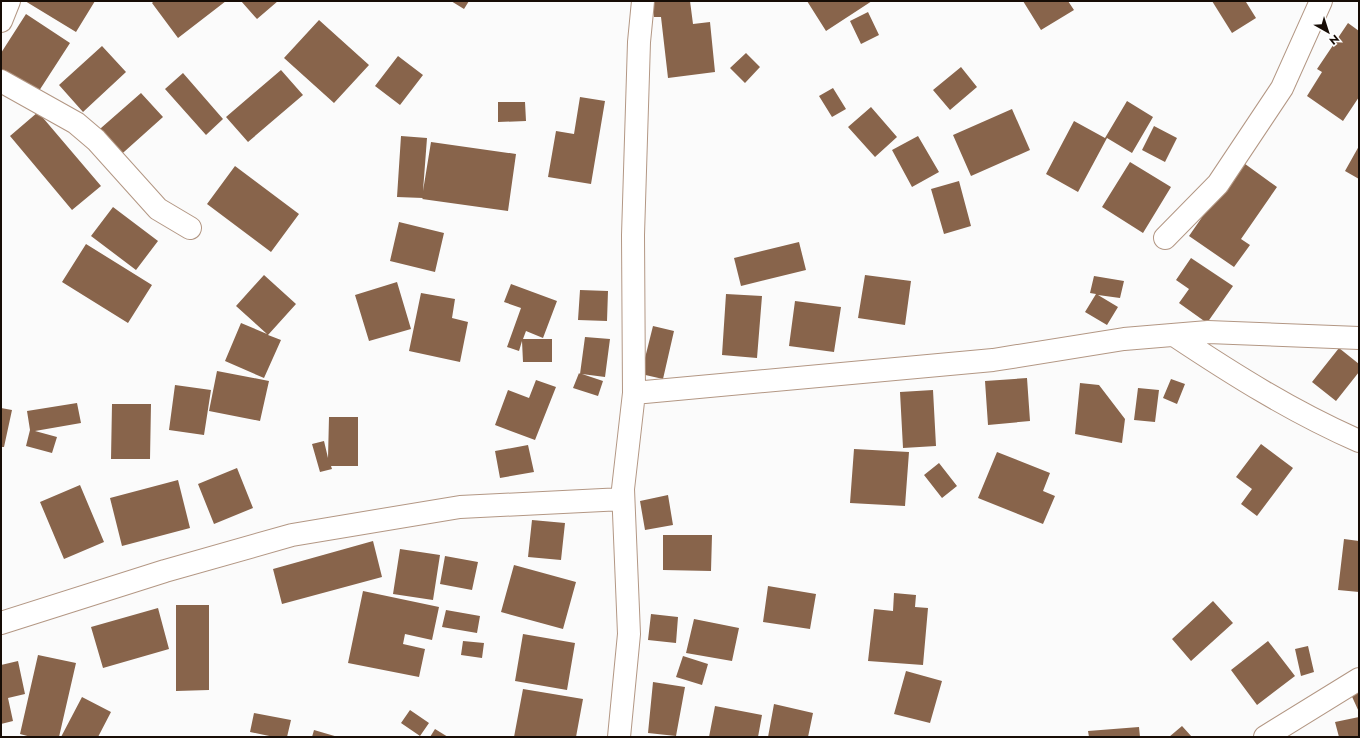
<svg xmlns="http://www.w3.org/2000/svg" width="1360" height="738" font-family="Jost,sans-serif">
<rect width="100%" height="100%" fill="#fbfbfb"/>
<path fill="#88644b" d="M 25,1 L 95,1 L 76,32 Z
M 154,1 L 226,1 L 178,38 L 152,3 Z
M 241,1 L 278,1 L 257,19 Z
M 451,1 L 469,1 L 464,9 Z
M 652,1 L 690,1 L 693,24 L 710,22 L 715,72 L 668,78 L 661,17 L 654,17 Z
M 807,1 L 872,1 L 826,31 Z
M 1023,1 L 1068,1 L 1074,10 L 1041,30 Z
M 1212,1 L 1248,1 L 1246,2 L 1256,18 L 1232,33 Z
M 868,12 L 879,35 L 861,44 L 850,21 Z
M 26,14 L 70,43 L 37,94 L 1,71 L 1,53 Z
M 319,20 L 369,65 L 334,103 L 284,58 Z
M 1348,23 L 1359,31 L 1359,97 L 1343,121 L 1307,96 L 1322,72 L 1317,69 Z
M 102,46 L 126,72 L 83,112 L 59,85 Z
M 746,53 L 760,67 L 745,83 L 730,68 Z
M 398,56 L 423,75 L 400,105 L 375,86 Z
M 961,67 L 977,87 L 950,110 L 933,90 Z
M 281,70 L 303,95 L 248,142 L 226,117 Z
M 183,73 L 223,119 L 206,135 L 165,89 Z
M 833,88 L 846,109 L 832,117 L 819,96 Z
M 141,93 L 163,117 L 115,160 L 93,135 Z
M 580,97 L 605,101 L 591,184 L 548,177 L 556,131 L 574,134 Z
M 1127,101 L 1153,117 L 1132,153 L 1107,138 L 1078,192 L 1046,174 L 1074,121 L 1105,138 Z
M 498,102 L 525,102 L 526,121 L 498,122 Z
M 871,107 L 897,137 L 875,157 L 848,127 Z
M 1012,109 L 1030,150 L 971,176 L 953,135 Z
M 38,112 L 101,186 L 72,210 L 10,136 Z
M 1154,126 L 1177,138 L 1165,162 L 1142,150 Z
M 401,136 L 427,138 L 423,191 L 431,142 L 516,154 L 508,211 L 422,199 L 423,198 L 397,197 Z
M 918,136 L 939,172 L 912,187 L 892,150 Z
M 1359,146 L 1359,179 L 1345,171 Z
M 1241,161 L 1277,187 L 1241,239 L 1250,245 L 1234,267 L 1189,236 Z
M 1130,162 L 1171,187 L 1143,233 L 1102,207 Z
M 235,166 L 299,214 L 271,252 L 207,204 Z
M 959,181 L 971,226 L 944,234 L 931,189 Z
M 113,207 L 158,241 L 136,270 L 91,236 Z
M 399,222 L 444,233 L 435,272 L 390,261 Z
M 799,242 L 806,270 L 741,286 L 734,258 Z
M 86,244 L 152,285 L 128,323 L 62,282 Z
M 1191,258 L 1233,286 L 1207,323 L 1179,303 L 1189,289 L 1176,280 Z
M 264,275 L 296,304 L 268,335 L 281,340 L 264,378 L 225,361 L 241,323 L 267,334 L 236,306 Z
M 865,275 L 911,281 L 905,325 L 858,318 Z
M 1094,276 L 1124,281 L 1120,298 L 1098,295 L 1118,307 L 1107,325 L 1085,312 L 1096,294 L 1090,293 Z
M 397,282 L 411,329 L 369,341 L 355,295 Z
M 511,284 L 557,301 L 543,338 L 526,331 L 523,339 L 552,339 L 552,362 L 523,362 L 522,341 L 519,351 L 507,347 L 521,308 L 504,302 Z
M 580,290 L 608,291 L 607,321 L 578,320 Z
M 421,293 L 455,299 L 452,318 L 468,322 L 460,362 L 409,351 Z
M 726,294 L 762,296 L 757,358 L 722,355 Z
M 795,301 L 841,307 L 834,352 L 789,346 Z
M 653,326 L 674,331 L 663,379 L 641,374 Z
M 585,337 L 610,339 L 605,377 L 582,374 L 603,381 L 598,396 L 573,388 L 579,373 L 580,374 Z
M 1339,348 L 1359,364 L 1359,372 L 1336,401 L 1312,382 Z
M 217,371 L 269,381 L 260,421 L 209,411 Z
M 1027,378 L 1030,421 L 988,425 L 985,381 Z
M 1171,379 L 1185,384 L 1177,404 L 1163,398 Z
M 536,380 L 556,387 L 535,440 L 495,425 L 508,390 L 529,398 Z
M 1080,383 L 1099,385 L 1125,419 L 1122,443 L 1075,434 Z
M 175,385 L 211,390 L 204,435 L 169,430 Z
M 1138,388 L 1159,390 L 1155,422 L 1134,420 Z
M 933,390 L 936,446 L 903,448 L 900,392 Z
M 77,403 L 81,423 L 35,431 L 57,437 L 52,453 L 26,446 L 30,430 L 27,411 Z
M 112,404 L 151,404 L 150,459 L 111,459 Z
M 1,408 L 12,410 L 4,447 L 1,447 Z
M 329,417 L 358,417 L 358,466 L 331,466 L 332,469 L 320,472 L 312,444 L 324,441 L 328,458 Z
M 1261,444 L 1293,468 L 1257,516 L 1241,504 L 1252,489 L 1236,477 Z
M 528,445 L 534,472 L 500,478 L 495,451 Z
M 854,449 L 909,452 L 905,506 L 850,503 Z
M 997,452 L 1050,473 L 1043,491 L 1055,496 L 1043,524 L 978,498 Z
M 939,463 L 957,486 L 942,498 L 924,475 Z
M 237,468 L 253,508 L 214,524 L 198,484 Z
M 178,480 L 190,528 L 122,546 L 110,498 Z
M 80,485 L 104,542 L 64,559 L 40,502 Z
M 668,495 L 673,525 L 645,530 L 640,501 Z
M 532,520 L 565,523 L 561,560 L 528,557 Z
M 663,535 L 712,535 L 711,571 L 663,570 Z
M 1344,539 L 1359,541 L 1359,592 L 1338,590 Z
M 373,541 L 382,577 L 282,604 L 273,569 Z
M 400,549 L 440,555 L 433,600 L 393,594 Z
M 445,556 L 478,562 L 472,590 L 440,584 Z
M 514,565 L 576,582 L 563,629 L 501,612 Z
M 768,586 L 816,594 L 810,629 L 763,622 Z
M 363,591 L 439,607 L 432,640 L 405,634 L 403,644 L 425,649 L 419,677 L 348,663 Z
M 894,593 L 916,595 L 915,607 L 928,608 L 923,665 L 868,661 L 874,609 L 893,611 Z
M 1213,601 L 1233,623 L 1191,661 L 1172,639 Z
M 176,605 L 209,605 L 209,690 L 176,691 Z
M 158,608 L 169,649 L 103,668 L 91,627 Z
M 446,610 L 480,616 L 477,633 L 442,627 Z
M 651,614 L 678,617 L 676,643 L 648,640 Z
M 694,619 L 739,628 L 732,661 L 686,653 Z
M 523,634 L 575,643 L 567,690 L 515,681 Z
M 463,641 L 484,643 L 482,658 L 461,655 Z
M 1268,641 L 1295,676 L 1257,705 L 1231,670 Z
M 1308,646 L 1314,672 L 1301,676 L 1295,649 Z
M 38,655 L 76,663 L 59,737 L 31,737 L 20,734 Z
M 683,656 L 708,664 L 702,685 L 676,677 Z
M 18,661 L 25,694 L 8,698 L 13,721 L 1,724 L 1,665 Z
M 906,671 L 942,681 L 930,723 L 894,714 Z
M 653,682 L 685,687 L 676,736 L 648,733 Z
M 1359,685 L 1359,712 L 1349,690 Z
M 523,689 L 583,699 L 576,737 L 514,737 Z
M 82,697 L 111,712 L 98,737 L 61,737 Z
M 774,704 L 813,713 L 808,737 L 768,737 Z
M 715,706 L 762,715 L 758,737 L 709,737 Z
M 410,710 L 429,723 L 420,736 L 401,723 Z
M 254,713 L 291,720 L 287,737 L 274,737 L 250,732 Z
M 1359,717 L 1359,737 L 1339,737 L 1335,722 Z
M 1182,726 L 1192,737 L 1169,737 Z
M 1139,727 L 1140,737 L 1089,737 L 1088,731 Z
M 435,729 L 448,737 L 430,737 Z
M 314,730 L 338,737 L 312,737 Z"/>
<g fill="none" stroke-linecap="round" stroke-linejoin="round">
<g stroke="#b39784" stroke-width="24">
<path id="minor" d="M 1,21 L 9,1
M 1,81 L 76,123 L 96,140 L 158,209 L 190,228
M 1165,238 L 1218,184 L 1282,88 L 1321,1
M 1174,335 C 1234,375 1293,412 1359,441
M 634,393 L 993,360 L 1124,339 L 1208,332 L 1359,338
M 1,623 L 165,571 L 292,535 L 460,507 L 623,499
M 619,737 L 629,634 L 623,489 L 634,393 L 633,235 L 639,42 L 643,1
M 1265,737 L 1359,679"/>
</g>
<use href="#minor" stroke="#fff" stroke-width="22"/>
</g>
<rect width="1360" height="738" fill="none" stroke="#170d06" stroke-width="4"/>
<g transform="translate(1328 32) rotate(141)" stroke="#ffffff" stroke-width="3" paint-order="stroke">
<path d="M0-3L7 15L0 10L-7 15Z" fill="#170d06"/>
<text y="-6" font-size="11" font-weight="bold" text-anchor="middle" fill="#170d06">N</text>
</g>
</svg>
